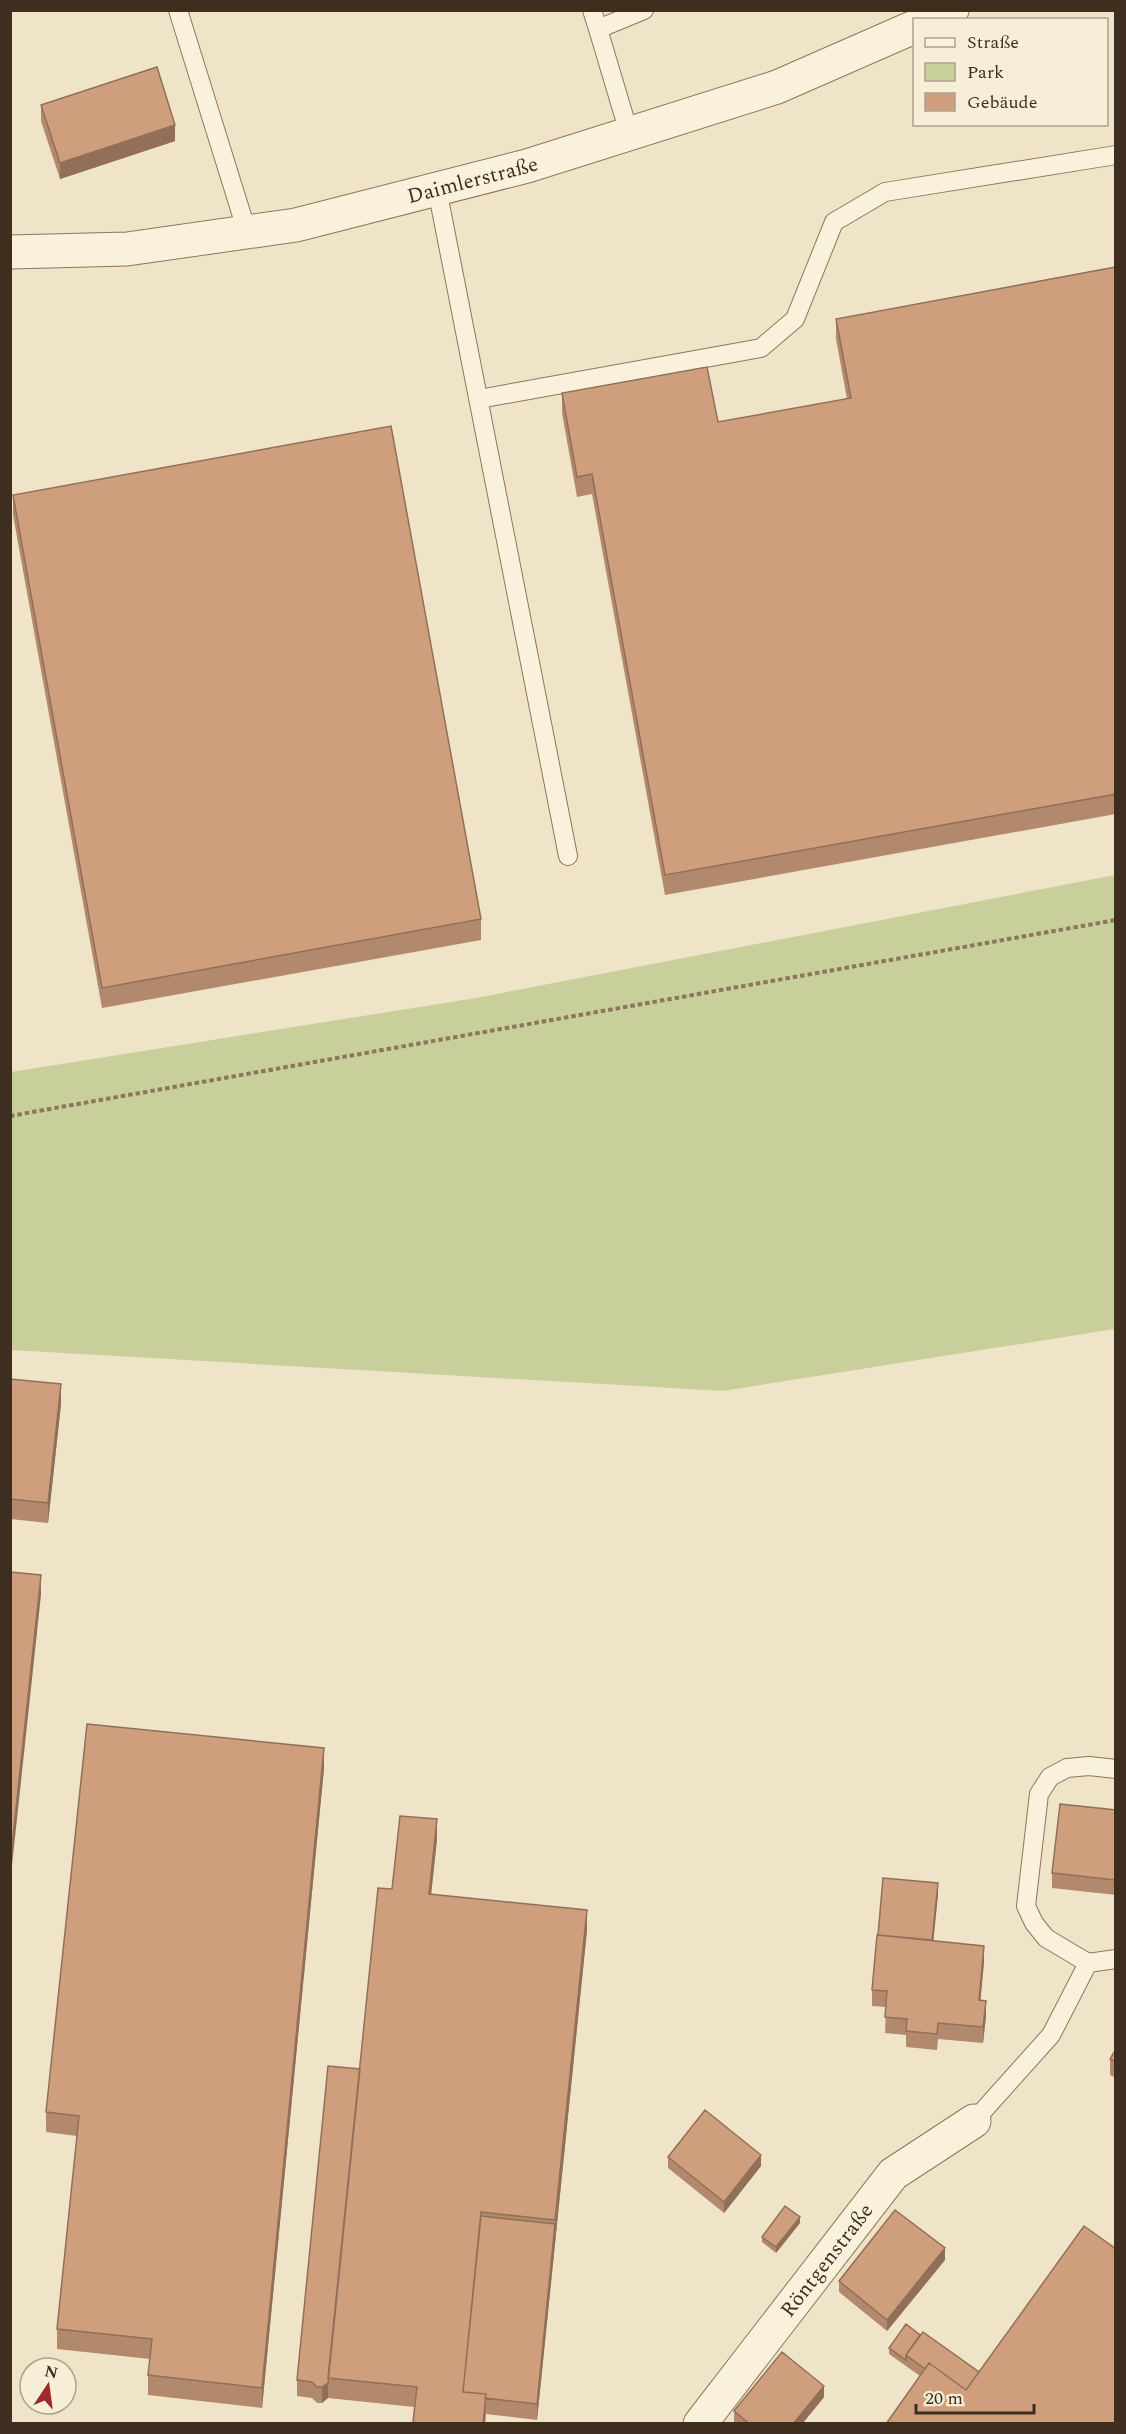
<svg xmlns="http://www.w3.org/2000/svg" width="1126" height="2434" font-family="Spectral,serif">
<rect width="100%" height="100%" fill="#f0e4c8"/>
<path fill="#c9cf9b" d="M 1115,875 L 1115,1329 L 723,1391 L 11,1350 L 11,1072 L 476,998 Z"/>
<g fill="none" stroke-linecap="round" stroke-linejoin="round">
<g stroke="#8d765c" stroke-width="20">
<path id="service" d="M 178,10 L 247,232
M 592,10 L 598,29
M 629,133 L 598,29 L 644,10
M 437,189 L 568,856
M 479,399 L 761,348 L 795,319 L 834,222 L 885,192 L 1116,155
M 1116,1769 L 1089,1766 L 1067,1768 L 1050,1777 L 1039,1794 L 1026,1906 L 1034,1923 L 1046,1938 L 1088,1963 L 1116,1959
M 974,2121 L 1051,2035 L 1088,1963"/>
</g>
<g stroke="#8d765c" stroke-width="35">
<g id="minor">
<path d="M 931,20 L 952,10"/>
<path id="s1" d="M 10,252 L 127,249 L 296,225 L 527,166 L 777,87 L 914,27"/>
<path id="s2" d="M 700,2424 L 893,2174 L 974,2121"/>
</g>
</g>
<path stroke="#8d765c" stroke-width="4" stroke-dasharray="4.5 3" stroke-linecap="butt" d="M 10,1116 L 1116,920"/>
<use href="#service" stroke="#faf1dc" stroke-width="18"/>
<use href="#minor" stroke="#faf1dc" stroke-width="33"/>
</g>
<path fill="#b2896c" d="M 41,105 L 175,141 L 60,179 L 41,121 Z
M 1116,267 L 1116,814 L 665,895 L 592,494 L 577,497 L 562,413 L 562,393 L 718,422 L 847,399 L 836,339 L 836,319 Z
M 13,495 L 481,919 L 481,940 L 102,1008 L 13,515 Z
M 10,1379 L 61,1404 L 48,1523 L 10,1519 Z
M 324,1768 L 262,2408 L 148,2395 L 148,2375 L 150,2359 L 57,2349 L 57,2329 L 77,2136 L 46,2132 L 46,2112 Z
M 1116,1810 L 1116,1895 L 1052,1888 L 1052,1873 Z
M 437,1839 L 431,1894 L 587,1930 L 537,2420 L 486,2414 L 485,2424 L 413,2424 L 414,2407 L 328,2398 L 322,2403 L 317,2403 L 312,2398 L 297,2396 L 297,2380 L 360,2069 L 392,1889 Z
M 938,1894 L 933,1941 L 984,1962 L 980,2000 L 986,2016 L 983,2043 L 938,2039 L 937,2050 L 906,2047 L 906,2035 L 885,2033 L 886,2007 L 872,2006 L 872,1990 Z
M 1116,2049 L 1116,2078 L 1110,2075 L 1110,2059 Z
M 668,2157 L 761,2166 L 724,2213 L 668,2168 Z
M 800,2223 L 776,2253 L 762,2242 L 762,2237 Z
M 945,2260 L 887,2331 L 839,2292 L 839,2281 Z
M 920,2335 L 979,2372 L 1116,2424 L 920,2376 L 889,2354 L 889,2348 Z
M 824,2397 L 802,2424 L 736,2424 L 734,2422 L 734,2411 Z"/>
<path fill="#916f58" d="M 175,125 L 175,141 L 60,179 L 60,163 Z
M 61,1384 L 61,1404 L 48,1523 L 48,1503 Z
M 41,1575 L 41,1595 L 10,1884 L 10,1864 Z
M 324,1748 L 324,1768 L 262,2408 L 262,2388 Z
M 437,1819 L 437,1839 L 429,1914 L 429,1894 Z
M 938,1883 L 938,1894 L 932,1956 L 932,1945 Z
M 587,1910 L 587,1930 L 537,2420 L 537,2404 Z
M 984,1946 L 984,1962 L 979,2016 L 979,2000 Z
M 986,2001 L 986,2016 L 983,2043 L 983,2027 Z
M 761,2155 L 761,2166 L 724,2213 L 724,2202 Z
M 800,2217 L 800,2223 L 776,2253 L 776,2247 Z
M 945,2248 L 945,2260 L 887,2331 L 887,2320 Z
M 328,2383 L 328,2398 L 322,2403 L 322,2387 Z
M 824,2386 L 824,2397 L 802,2424 L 793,2424 Z
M 486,2394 L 485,2424 L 483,2424 Z"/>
<path fill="#cf9f7d" stroke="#916f58" stroke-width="1.5" d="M 157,67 L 175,125 L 60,163 L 41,105 Z
M 1116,267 L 1116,794 L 665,875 L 592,474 L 577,477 L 562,393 L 707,367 L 718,422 L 851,398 L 836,319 Z
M 391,426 L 481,919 L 102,988 L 13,495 Z
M 10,1379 L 61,1384 L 48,1503 L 10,1499 Z
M 10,1572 L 41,1575 L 10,1864 Z
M 87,1724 L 324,1748 L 262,2388 L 148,2375 L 152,2339 L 57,2329 L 79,2116 L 46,2112 Z
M 1060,1804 L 1116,1810 L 1116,1880 L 1052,1873 Z
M 400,1816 L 437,1819 L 429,1894 L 587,1910 L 555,2220 L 481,2212 L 463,2392 L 486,2394 L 483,2424 L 424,2424 L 413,2422 L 417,2387 L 328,2378 L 378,1888 L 392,1889 Z
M 883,1878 L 938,1883 L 932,1940 L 878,1935 Z
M 877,1935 L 984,1946 L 979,2000 L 986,2001 L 983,2027 L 938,2023 L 937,2034 L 906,2031 L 907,2019 L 885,2017 L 887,1991 L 872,1990 Z
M 1116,2049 L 1116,2062 L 1110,2059 Z
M 328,2066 L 360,2069 L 328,2383 L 322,2387 L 317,2387 L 312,2382 L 297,2380 Z
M 705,2110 L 761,2155 L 724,2202 L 668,2157 Z
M 785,2206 L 800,2217 L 776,2247 L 762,2237 Z
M 895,2210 L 945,2248 L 887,2320 L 839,2281 Z
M 481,2216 L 555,2224 L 537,2404 L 485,2398 L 486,2394 L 463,2392 Z
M 1084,2226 L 1116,2249 L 1116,2424 L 886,2424 L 929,2363 L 966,2390 Z
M 906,2324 L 920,2335 L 906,2355 L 906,2360 L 889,2348 Z
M 923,2332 L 979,2372 L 966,2390 L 929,2363 L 925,2369 L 906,2355 Z
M 782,2352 L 824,2386 L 793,2424 L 750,2424 L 734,2411 Z"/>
<g text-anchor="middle" stroke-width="4.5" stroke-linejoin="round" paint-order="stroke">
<g font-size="21" fill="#3d2e20" stroke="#f7eed8">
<text dy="7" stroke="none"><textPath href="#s1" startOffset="470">Daimlerstraße</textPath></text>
<text dy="7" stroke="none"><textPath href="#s2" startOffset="207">Röntgenstraße</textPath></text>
</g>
</g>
<rect width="1126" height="2434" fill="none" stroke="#3d2e20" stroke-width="24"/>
<rect x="913" y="18" width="195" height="108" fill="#f7eed8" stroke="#ada18e" stroke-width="1.5"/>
<rect x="925" y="38" width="30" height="9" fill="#faf1dc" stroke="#ada18e" stroke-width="1.5"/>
<text x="967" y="48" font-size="18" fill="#3d2e20">Straße</text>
<rect x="925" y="63" width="30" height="18" fill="#c9cf9b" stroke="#ada18e" stroke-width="1.5"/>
<text x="967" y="78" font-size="18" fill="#3d2e20">Park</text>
<rect x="925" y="93" width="30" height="18" fill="#cf9f7d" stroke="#ada18e" stroke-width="1.5"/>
<text x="967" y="108" font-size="18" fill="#3d2e20">Gebäude</text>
<g transform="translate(48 2386) rotate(13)"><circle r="28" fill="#f7eed8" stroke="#ada18e" stroke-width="1.5"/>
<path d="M0-4.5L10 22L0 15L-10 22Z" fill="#9e2a2b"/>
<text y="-9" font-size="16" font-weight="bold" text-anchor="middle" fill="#3d2e20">N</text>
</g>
<path d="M916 2404v9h118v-9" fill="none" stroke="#3d2e20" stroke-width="3"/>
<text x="925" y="2404" font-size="18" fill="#3d2e20" stroke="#f7eed8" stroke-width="4.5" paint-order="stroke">20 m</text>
</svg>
